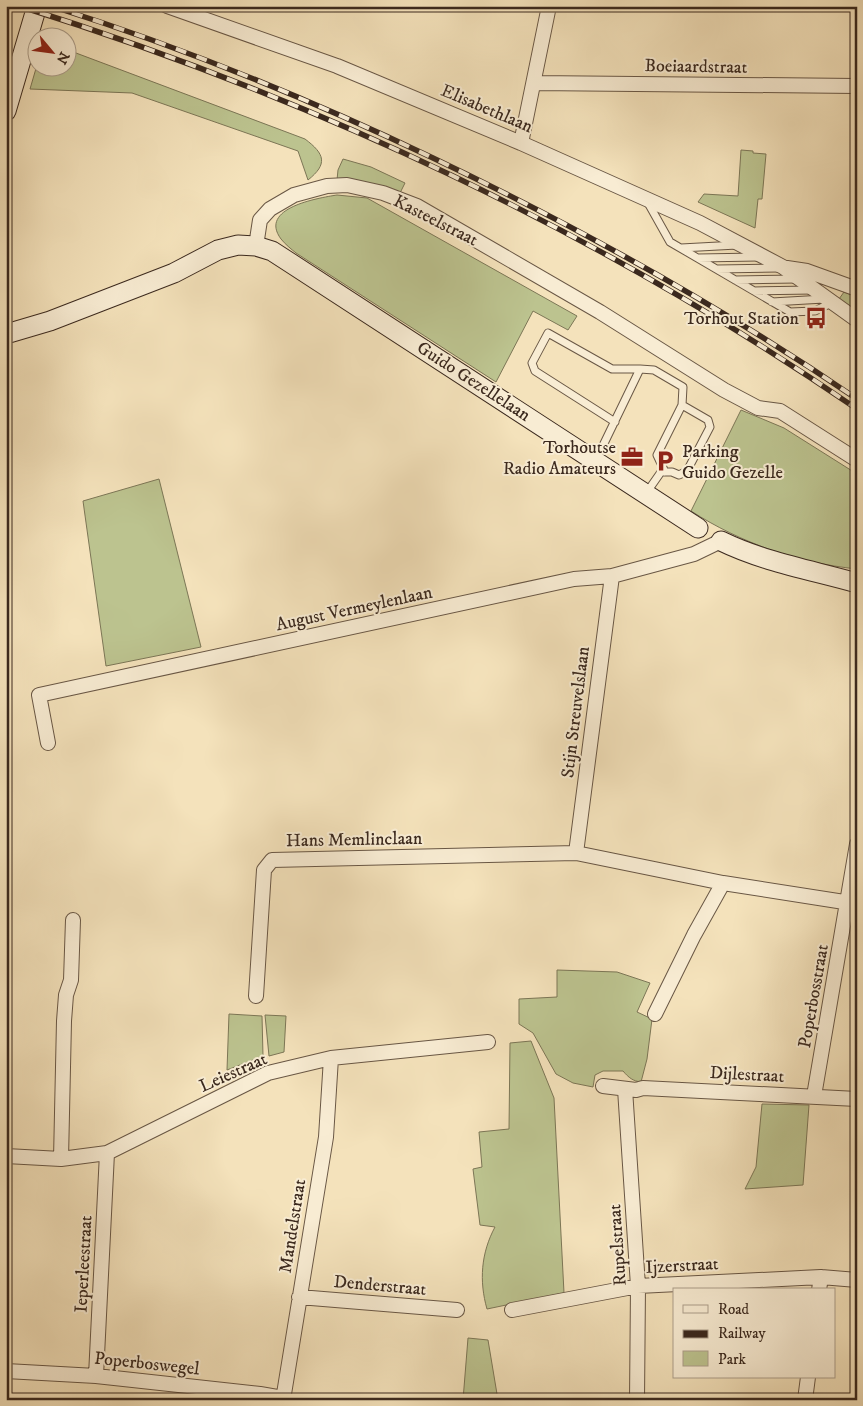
<svg xmlns="http://www.w3.org/2000/svg" width="863" height="1406" font-family="'IM FELL DW Pica',serif">
<rect width="100%" height="100%" fill="#f4e2bb"/>
<filter id="stains"><feTurbulence type="fractalNoise" baseFrequency=".004" numOctaves="4"/><feColorMatrix values="0 0 0 0 .2 0 0 0 0 .09 0 0 0 0 .02 0 0 0 .5 -.17"/></filter>
<radialGradient id="worn" r=".72"><stop offset=".6" stop-color="#630" stop-opacity="0"/><stop offset="1" stop-color="#630" stop-opacity=".3"/></radialGradient>
<path fill="#bcc38f" stroke="#7c7656" d="M 68,50 L 305,139 C 325,154 328,164 308,180 L 298,151 L 132,93 L 30,89 L 37,65 L 38,68 L 68,68 Z
M 741,150 L 753,151 L 753,153 L 766,154 L 762,199 L 758,199 L 755,228 L 698,202 L 704,194 L 738,196 Z
M 343,159 L 371,167 L 405,183 L 399,195 C 376,183 363,181 337,180 L 338,170 Z
M 337,195 L 367,198 L 577,316 L 568,330 L 533,311 L 496,382 L 296,253 C 291,249 285,244 281,239 C 258,208 318,198 337,195 Z
M 844,292 L 857,297 L 857,312 L 839,299 Z
M 741,410 L 784,428 L 857,474 L 857,569 C 798,563 741,543 691,511 Z
M 159,479 L 201,647 L 106,666 L 83,501 Z
M 557,970 L 617,972 L 650,983 L 637,1012 L 652,1019 L 647,1059 L 641,1082 C 633,1081 629,1078 623,1071 L 603,1071 L 595,1075 L 593,1087 L 573,1083 L 556,1074 L 533,1033 L 519,1024 L 519,999 L 557,997 Z
M 229,1014 L 262,1016 L 263,1056 L 227,1070 Z
M 265,1015 L 286,1016 L 284,1052 L 269,1056 Z
M 531,1041 L 554,1098 L 564,1293 L 487,1309 C 479,1281 481,1253 495,1227 L 480,1225 L 473,1169 L 482,1167 L 479,1132 L 509,1129 L 510,1043 Z
M 762,1104 L 809,1105 L 803,1185 L 745,1189 L 756,1167 Z
M 468,1338 L 488,1340 L 498,1400 L 463,1400 Z"/>
<g fill="none" stroke-linecap="round" stroke-linejoin="round">
<g stroke="#695745" stroke-width="9">
<path id="lane" d="M 647,201 L 670,242 L 790,312 L 815,311 L 831,303
M 681,248 L 737,245
M 698,258 L 758,257
M 717,269 L 778,268
M 735,280 L 797,279
M 754,291 L 813,290
M 772,302 L 824,299
M 615,422 L 535,371 L 532,363 L 548,333 L 612,369 L 640,369
M 596,460 L 640,369 L 654,370 L 683,387 L 682,405 L 708,420 L 710,427 L 687,471 L 679,475 L 672,472 L 661,472 L 647,492
M 665,472 L 657,455 L 682,405"/>
</g>
<g stroke="#695745" stroke-width="16">
<path id="street" d="M 167,6 L 337,66 L 521,143 L 700,223 L 783,267 L 857,320
M 534,83 L 857,86
M 521,143 L 549,6
M 256,246 L 260,220 L 270,209 L 294,195 L 327,186 L 347,185 L 383,193 L 417,206 L 600,312 L 724,390 L 758,408 L 780,411 L 857,460
M 787,268 L 807,271 L 857,289
M 48,743 L 39,695 L 574,579 L 612,576 L 694,554 L 721,541
M 576,853 L 612,576
M 256,996 L 264,870 L 272,860 L 576,853 L 723,883 L 857,904
M 655,1014 L 694,935 L 723,883
M 603,1086 L 636,1090 L 643,1088 L 857,1099
M 625,1089 L 638,1286 L 637,1400
M 814,1096 L 857,844
M 6,1156 L 61,1159 L 107,1153 L 268,1073 L 331,1058 L 488,1042
M 61,1159 L 64,1021 L 66,995 L 71,980 L 73,920
M 819,1290 L 821,1277
M 299,1297 L 457,1310
M 512,1310 L 638,1286 L 821,1277 L 857,1280
M 6,1371 L 96,1376 L 260,1394 L 283,1398
M 96,1376 L 107,1153
M 283,1400 L 326,1137 L 331,1058
M 805,1400 L 808,1377"/>
</g>
<g stroke="#3b291e" stroke-width="21">
<path id="secondary" d="M 6,111 L 37,6
M 6,334 L 50,321 L 174,273 L 218,250 L 238,245 L 256,246 L 272,251 L 289,262 L 698,528
M 721,541 C 764,562 811,570 857,583"/>
</g>
<use href="#lane" stroke="#f8ecd3" stroke-width="7"/>
<use href="#street" stroke="#f8ecd3" stroke-width="14"/>
<use href="#secondary" stroke="#f8ecd3" stroke-width="19"/>
<g stroke="#3b291e" stroke-width="5.5">
<path id="rail" d="M 19,6 C 315,98 601,233 857,409
M 51,6 C 182,47 309,99 433,158 C 580,228 722,307 857,399"/>
</g>
<use href="#rail" stroke="#f8ecd3" stroke-width="4" stroke-dasharray="11" stroke-linecap="butt"/>
</g>
<defs>
<g id="bus-bare" transform="scale(1.725)"><path d="M-5-6H5V4H4V6H2V4H-2V6H-4V4H-5ZM-3.5-4V0h7V-4ZM-3.5 1.2v1.5H-2V1.2ZM2 1.2v1.5H3.5V1.2Z" fill="#8f2418" stroke="#f8ecd3" stroke-width="2.5" paint-order="stroke"/></g>
<g id="office-bare" transform="scale(1.725)"><path d="M-6-3h4V-5.5h4V-3h4V5H-6ZM-1-4.5V-3h2v-1.5ZM-6 0V1H6V0Z" fill="#8f2418" stroke="#f8ecd3" stroke-width="2.5" paint-order="stroke"/></g>
<g id="parking-bare" transform="scale(1.725)"><path d="M-3.5-5.5H1a3.5 3.5 0 0 1 0 7H-1V5.5H-3.5ZM-1-3.4V-.6H.8a1.4 1.4 0 0 0 0-2.8Z" fill="#8f2418" stroke="#f8ecd3" stroke-width="2.5" paint-order="stroke"/></g>
</defs>
<g fill-rule="evenodd">
<use href="#bus-bare" x="816" y="318"/>
<use href="#office-bare" x="632" y="457"/>
<use href="#parking-bare" x="665" y="461"/>
</g>
<g text-anchor="middle" stroke-width="4" stroke-linejoin="round" paint-order="stroke">
<g font-size="18" fill="#3b291e" stroke="#f8ecd3">
<text transform="translate(696 66) rotate(1)" y="6">Boeiaardstraat</text>
<text transform="translate(487 108) rotate(23)" y="6">Elisabethlaan</text>
<text transform="translate(436 220) rotate(27)" y="6">Kasteelstraat</text>
<text transform="translate(474 381) rotate(33)" y="6">Guido Gezellelaan</text>
<text transform="translate(354 608) rotate(-12)" y="6">August Vermeylenlaan</text>
<text transform="translate(575 712) rotate(-83)" y="6">Stijn Streuvelslaan</text>
<text transform="translate(354 839) rotate(-1)" y="6">Hans Memlinclaan</text>
<text transform="translate(813 996) rotate(-80)" y="6">Poperbosstraat</text>
<text transform="translate(233 1072) rotate(-24)" y="6">Leiestraat</text>
<text transform="translate(747 1074) rotate(3)" y="6">Dijlestraat</text>
<text transform="translate(292 1226) rotate(-81)" y="6">Mandelstraat</text>
<text transform="translate(617 1245) rotate(-94)" y="6">Rupelstraat</text>
<text transform="translate(83 1264) rotate(-87)" y="6">Ieperleestraat</text>
<text transform="translate(682 1265) rotate(-3)" y="6">Ijzerstraat</text>
<text transform="translate(380 1285) rotate(5)" y="6">Denderstraat</text>
<text transform="translate(147 1363) rotate(6)" y="6">Poperboswegel</text>
</g>
<g font-size="18" fill="#3b291e" stroke="#f8ecd3" text-anchor="end">
<text x="799" y="324">Torhout Station</text>
<text x="616" y="453">Torhoutse<tspan x="616" dy="21">Radio Amateurs</tspan></text>
<text x="682" y="457" text-anchor="start">Parking<tspan x="682" dy="21">Guido Gezelle</tspan></text>
</g>
</g>
<rect width="863" height="1406" fill="none" stroke="#f4e2bb" stroke-width="25"/>
<rect x="8" y="8" width="848" height="1391" fill="none" stroke="#3b291e" stroke-width="2.5"/>
<rect x="12" y="12" width="838" height="1381" fill="none" stroke="#3b291e"/>
<rect x="673" y="1288" width="162" height="90" fill="#f8ecd3" stroke="#ac9e8b"/>
<rect x="683" y="1305" width="25" height="8" fill="#f8ecd3" stroke="#ac9e8b"/>
<text x="718" y="1314" font-size="15" fill="#3b291e">Road</text>
<rect x="683" y="1330" width="25" height="8" fill="#3b291e" stroke="#ac9e8b"/>
<text x="718" y="1338" font-size="15" fill="#3b291e">Railway</text>
<rect x="683" y="1351" width="25" height="15" fill="#bcc38f" stroke="#ac9e8b"/>
<text x="718" y="1364" font-size="15" fill="#3b291e">Park</text>
<g transform="translate(52 52) rotate(119)"><circle r="24" fill="#f8ecd3" stroke="#ac9e8b"/>
<path d="M0-4L9 19L0 12L-9 19Z" fill="#8f2418"/>
<text y="-8" font-size="14" font-weight="bold" text-anchor="middle" fill="#3b291e">N</text>
</g>
<rect width="100%" height="100%" filter="url(#stains)"/>
<rect width="100%" height="100%" fill="url(#worn)"/>
</svg>
